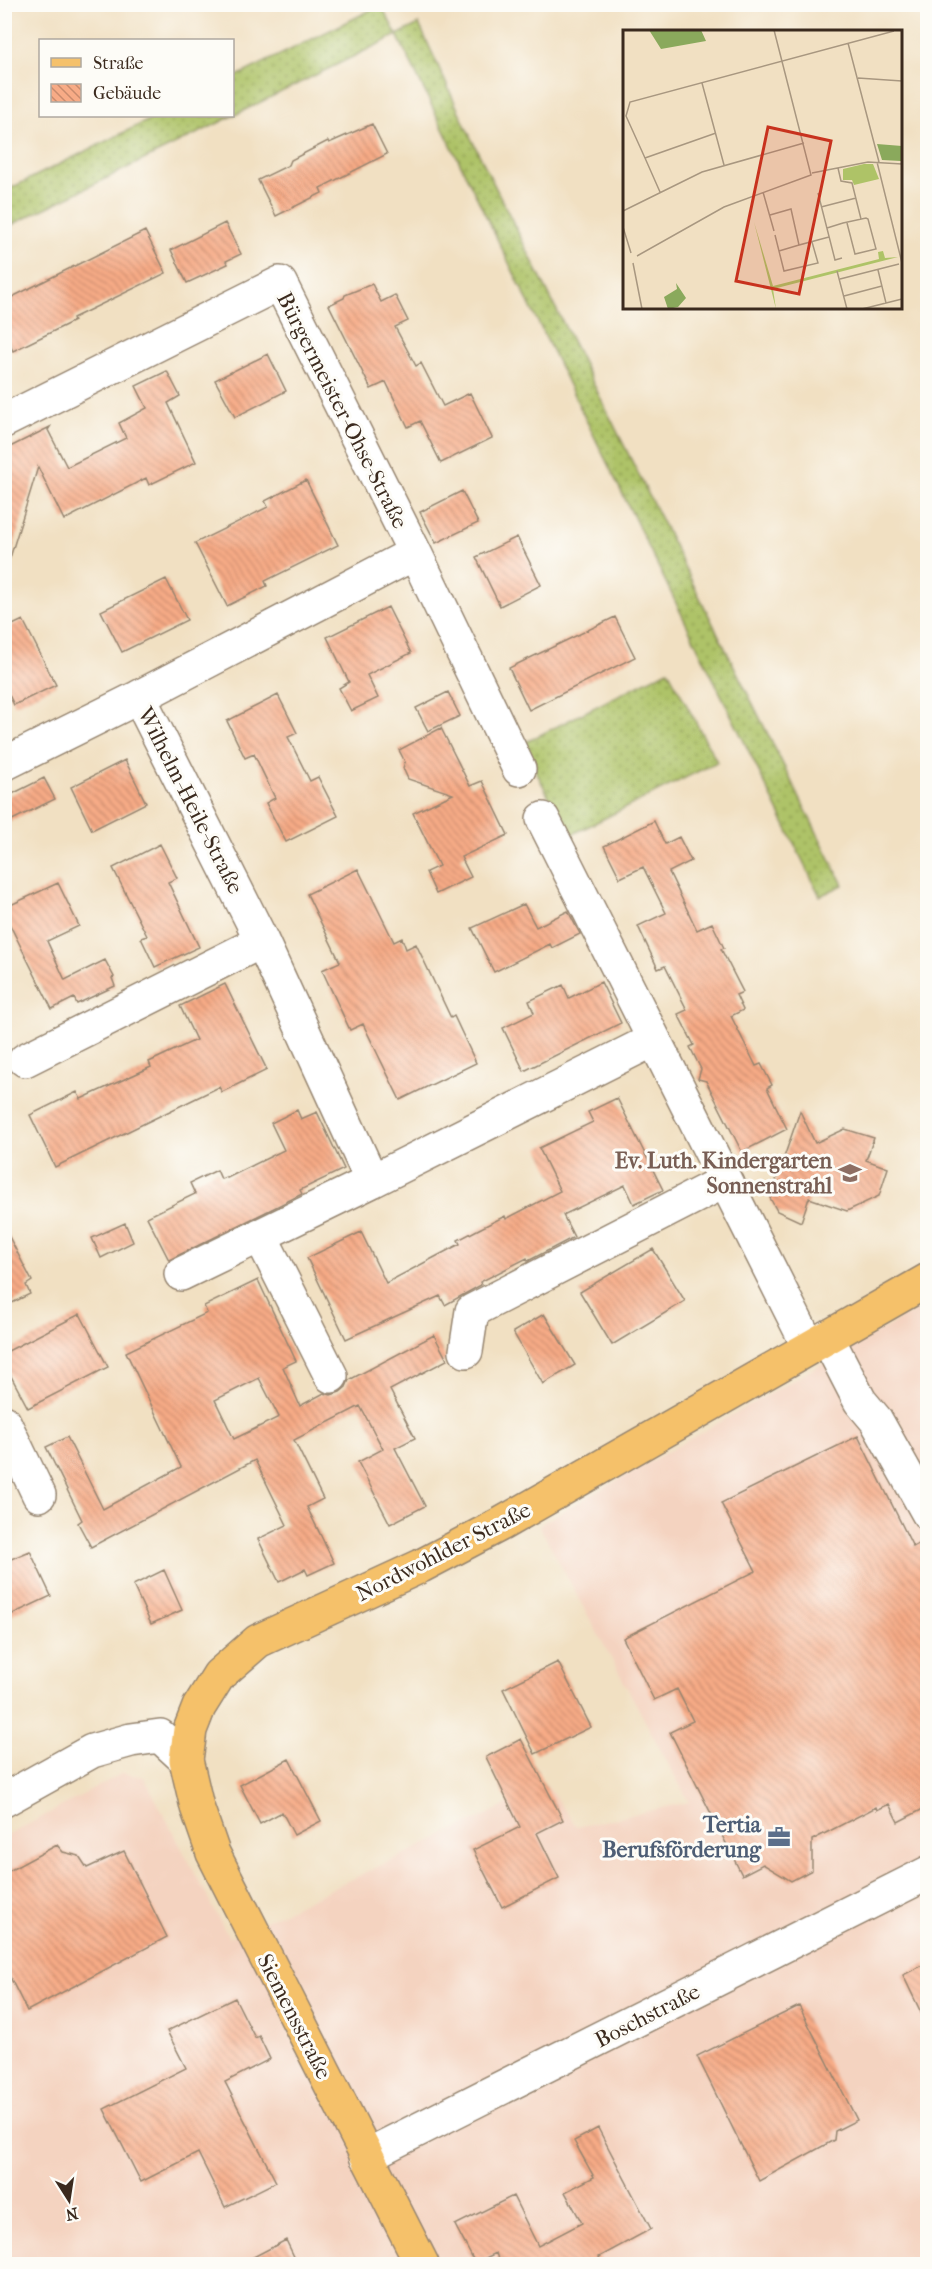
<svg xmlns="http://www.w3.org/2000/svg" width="932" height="2269" font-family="'IM FELL French Canon',serif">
<defs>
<pattern id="grass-dots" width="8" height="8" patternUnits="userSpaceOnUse" patternTransform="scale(1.5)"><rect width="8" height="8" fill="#aec367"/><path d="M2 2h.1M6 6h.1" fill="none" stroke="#8f9f54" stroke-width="1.8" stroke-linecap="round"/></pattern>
<pattern id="building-back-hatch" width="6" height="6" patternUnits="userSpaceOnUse" patternTransform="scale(1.5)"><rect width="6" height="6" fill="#f7ab86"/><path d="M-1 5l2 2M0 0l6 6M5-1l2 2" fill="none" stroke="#c98b6d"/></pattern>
</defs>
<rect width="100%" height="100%" fill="#fdfcf7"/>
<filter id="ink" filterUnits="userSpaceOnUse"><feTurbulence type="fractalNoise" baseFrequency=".0167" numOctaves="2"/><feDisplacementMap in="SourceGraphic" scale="12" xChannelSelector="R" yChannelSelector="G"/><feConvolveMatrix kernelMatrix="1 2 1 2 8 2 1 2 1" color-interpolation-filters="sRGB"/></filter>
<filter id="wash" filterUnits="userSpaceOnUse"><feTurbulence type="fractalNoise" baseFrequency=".008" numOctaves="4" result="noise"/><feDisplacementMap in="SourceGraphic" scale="24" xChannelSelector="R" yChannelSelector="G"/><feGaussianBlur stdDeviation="1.35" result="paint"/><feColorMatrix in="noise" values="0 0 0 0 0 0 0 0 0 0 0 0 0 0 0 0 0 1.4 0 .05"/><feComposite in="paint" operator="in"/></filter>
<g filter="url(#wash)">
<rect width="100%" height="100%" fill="#f1e0c2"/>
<path fill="#f4d3c0" d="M 927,1304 L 927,2264 L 5,2264 L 5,1837 L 123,1773 L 144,1777 L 229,1938 L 547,1786 L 577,1827 L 689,1802 L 539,1525 Z"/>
<path fill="url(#grass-dots)" stroke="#747642" stroke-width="1.5" d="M 381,5 L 397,35 L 419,24 L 471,138 L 843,885 L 820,896 L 397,35 L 5,228 L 5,191 L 157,116 L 232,116 L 233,78 Z
M 668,670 L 717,762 L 569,836 L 522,744 Z"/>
<g id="blocks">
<path fill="url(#building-back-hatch)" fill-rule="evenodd" d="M 372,124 L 387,154 L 320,188 L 322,193 L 276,216 L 258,180 L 289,165 L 291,160 L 328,141 L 329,143 Z
M 225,223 L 241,254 L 226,261 L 228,264 L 187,283 L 171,250 Z
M 145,231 L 166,273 L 73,318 L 74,321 L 13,351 L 4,334 L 4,301 Z
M 372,284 L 381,302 L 395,295 L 408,321 L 395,327 L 416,366 L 421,363 L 443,406 L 470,393 L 492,438 L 441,463 L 420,421 L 408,427 L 386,382 L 371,389 L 329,305 L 344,298 L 345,295 Z
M 268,354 L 286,391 L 235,417 L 215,380 Z
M 167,371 L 180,396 L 168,403 L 196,462 L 149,485 L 146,478 L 64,520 L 38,467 L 10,558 L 4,557 L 4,450 L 50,427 L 48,430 L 67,467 L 126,438 L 119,423 L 147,408 L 136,386 Z
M 306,480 L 338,545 L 265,581 L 267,586 L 227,606 L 195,543 L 268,507 L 265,501 Z
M 462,491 L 478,523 L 436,543 L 420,512 Z
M 517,537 L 541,585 L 500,606 L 476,557 Z
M 166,579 L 187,620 L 122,652 L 101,611 Z
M 388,607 L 411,653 L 367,675 L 378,698 L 351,711 L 339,688 L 349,682 L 327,637 Z
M 615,617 L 635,657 L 529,710 L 509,668 Z
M 23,620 L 56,685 L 14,705 L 4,685 L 4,629 Z
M 448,692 L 460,716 L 428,731 L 416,708 Z
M 278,695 L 297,733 L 288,737 L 310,781 L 318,777 L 338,816 L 286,842 L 266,803 L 275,798 L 254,754 L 245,758 L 227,721 Z
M 441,728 L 470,786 L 482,781 L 508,835 L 461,857 L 471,877 L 436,894 L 426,872 L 439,866 L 413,813 L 453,794 L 408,779 L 403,768 L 405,762 L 399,750 Z
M 125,760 L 146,803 L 92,830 L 71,787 Z
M 44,778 L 55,799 L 4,824 L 4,798 Z
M 654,821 L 665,844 L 679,837 L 691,861 L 669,872 L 697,930 L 712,923 L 724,948 L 721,949 L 743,992 L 736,995 L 743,1010 L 731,1016 L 756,1066 L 761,1064 L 772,1085 L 767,1088 L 787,1129 L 742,1152 L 706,1081 L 698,1079 L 701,1069 L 690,1047 L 694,1045 L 678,1014 L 687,1010 L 665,966 L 658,969 L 638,926 L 666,913 L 643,867 L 620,878 L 604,846 Z
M 160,844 L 177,878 L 168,882 L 199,947 L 155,967 L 141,938 L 147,936 L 113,868 Z
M 358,869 L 394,942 L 402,938 L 406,949 L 416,944 L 451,1018 L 454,1016 L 476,1063 L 400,1100 L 363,1024 L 350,1030 L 322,970 L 340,962 L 307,894 Z
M 58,883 L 79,926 L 47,941 L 65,980 L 105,960 L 114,977 L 112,978 L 115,986 L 77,1004 L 74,998 L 52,1009 L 4,913 L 4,908 Z
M 524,904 L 536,927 L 568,911 L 580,934 L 552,948 L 550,944 L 494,972 L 472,928 Z
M 601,982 L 621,1023 L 524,1071 L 503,1028 L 534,1013 L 529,1001 L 563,985 L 569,998 Z
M 225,984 L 267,1070 L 222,1092 L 219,1087 L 55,1167 L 30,1115 L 77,1092 L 81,1099 L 151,1067 L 149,1062 L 196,1040 L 180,1006 Z
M 617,1098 L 663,1190 L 634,1204 L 625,1185 L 563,1215 L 574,1237 L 528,1261 L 527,1258 L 480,1282 L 481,1285 L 445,1305 L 440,1296 L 346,1339 L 307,1258 L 361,1232 L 386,1283 L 437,1256 L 460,1244 L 458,1240 L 481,1228 L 505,1216 L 506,1219 L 560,1191 L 539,1148 L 593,1122 L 588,1112 Z
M 297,1110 L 301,1119 L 317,1112 L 344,1169 L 300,1190 L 302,1194 L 169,1260 L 147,1217 L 195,1194 L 190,1183 L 217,1170 L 221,1179 L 226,1177 L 227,1178 L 284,1150 L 271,1123 Z
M 800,1111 L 815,1143 L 845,1129 L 874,1138 L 866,1160 L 888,1168 L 879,1196 L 847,1211 L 809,1198 L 801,1222 L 777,1211 L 770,1198 Z
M 125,1223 L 133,1242 L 101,1258 L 92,1238 Z
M 4,1227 L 32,1281 L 26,1285 L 30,1294 L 4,1307 Z
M 653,1249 L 685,1301 L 612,1345 L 580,1292 Z
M 258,1280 L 296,1361 L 283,1367 L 300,1406 L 324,1393 L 331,1395 L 340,1392 L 346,1387 L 349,1380 L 434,1335 L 447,1360 L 390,1390 L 415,1438 L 395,1448 L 425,1506 L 390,1524 L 358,1462 L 383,1449 L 360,1406 L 294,1440 L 323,1499 L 307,1507 L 334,1563 L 308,1575 L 305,1569 L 279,1582 L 258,1539 L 287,1525 L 255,1460 L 91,1547 L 78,1523 L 82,1520 L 46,1447 L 67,1437 L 103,1509 L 181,1467 L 126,1352 L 207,1313 L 204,1306 ZM 259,1378 L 279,1417 L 234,1439 L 215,1400 Z
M 80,1314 L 108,1367 L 28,1408 L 4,1363 L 4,1353 Z
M 544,1314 L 575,1365 L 543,1384 L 513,1332 Z
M 858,1436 L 913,1547 L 927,1539 L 927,1807 L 898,1822 L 889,1804 L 877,1810 L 876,1807 L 812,1840 L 812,1870 L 791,1881 L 763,1864 L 742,1875 L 670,1732 L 693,1721 L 677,1689 L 654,1700 L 623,1638 L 756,1571 L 721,1503 Z
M 30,1551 L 51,1596 L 4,1618 L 4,1562 Z
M 164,1570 L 182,1610 L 151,1624 L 133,1585 Z
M 558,1662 L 591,1727 L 535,1754 L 503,1689 Z
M 521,1739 L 563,1820 L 537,1833 L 559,1878 L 502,1907 L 473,1850 L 520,1827 L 486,1757 Z
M 289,1759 L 321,1821 L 294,1835 L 282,1812 L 260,1824 L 240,1785 Z
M 57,1845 L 63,1852 L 79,1856 L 87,1868 L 124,1851 L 167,1937 L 27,2011 L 4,1965 L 4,1881 L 7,1872 Z
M 927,1963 L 927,2025 L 903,1975 Z
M 235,1998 L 255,2038 L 259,2036 L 270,2059 L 225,2082 L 276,2182 L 225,2207 L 198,2153 L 141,2182 L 104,2109 L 186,2068 L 167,2031 Z
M 799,2006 L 857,2120 L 835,2131 L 834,2140 L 759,2181 L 697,2056 Z
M 598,2128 L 651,2229 L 599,2257 L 603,2265 L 500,2265 L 496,2253 L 475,2263 L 455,2225 L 513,2196 L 538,2246 L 582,2223 L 565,2192 L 594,2177 L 574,2141 Z
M 286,2240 L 298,2265 L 238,2265 Z"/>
</g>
</g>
<g filter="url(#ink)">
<use href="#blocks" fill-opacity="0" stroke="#968570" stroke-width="1.5"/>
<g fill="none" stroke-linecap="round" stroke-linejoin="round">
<g stroke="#968570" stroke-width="36">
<path id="minor" d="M 4,421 L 280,283 L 415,553 L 519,769
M 139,697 L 415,553
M 4,764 L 139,697 L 262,941 L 372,1181 L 653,1040
M 543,819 L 809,1347
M 25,1060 L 262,941
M 260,1235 L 331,1376
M 181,1274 L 372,1181
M 827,1337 L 860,1401 L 876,1420 L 928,1513
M 466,1351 L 472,1311 L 725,1181
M 4,1422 L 39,1495
M 4,1800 L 92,1751 L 131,1740 L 160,1736 L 186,1760
M 366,2156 L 928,1873"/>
</g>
<g stroke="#968570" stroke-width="36">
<path id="major" d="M 422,2264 L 213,1853 L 197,1807 L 186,1760 L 190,1730 L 199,1707 L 219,1675 L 258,1641 L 421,1566 L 501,1524 L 928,1280"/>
</g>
<use href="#minor" stroke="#fff" stroke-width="33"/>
<use href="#major" stroke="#f5c16b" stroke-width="33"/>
</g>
</g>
<defs>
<g id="school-bare" transform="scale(1.8)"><path d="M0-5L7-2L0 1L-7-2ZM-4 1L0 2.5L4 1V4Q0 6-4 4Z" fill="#8d6e63" stroke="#fdfcf7" stroke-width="2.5" paint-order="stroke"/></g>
<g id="office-bare" transform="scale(1.8)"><path d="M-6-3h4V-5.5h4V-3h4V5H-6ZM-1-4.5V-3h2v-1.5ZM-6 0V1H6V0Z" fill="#5c6f8a" stroke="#fdfcf7" stroke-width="2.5" paint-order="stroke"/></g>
</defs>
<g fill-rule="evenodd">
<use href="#school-bare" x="850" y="1173"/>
<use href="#office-bare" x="779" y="1837"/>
</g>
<g text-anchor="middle" stroke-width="6" stroke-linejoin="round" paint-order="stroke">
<g font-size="22" fill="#3b2a1e" stroke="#fdfcf7">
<text transform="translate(343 410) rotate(63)" y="8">Bürgermeister-Ohse-Straße</text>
<text transform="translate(191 800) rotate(63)" y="8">Wilhelm-Heile-Straße</text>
<text transform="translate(443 1551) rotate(-27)" y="8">Nordwohlder Straße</text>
<text transform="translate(647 2015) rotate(-27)" y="8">Boschstraße</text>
<text transform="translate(295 2016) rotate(63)" y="8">Siemensstraße</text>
</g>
<g font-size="22" font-weight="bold" fill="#785e54" stroke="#fdfcf7" text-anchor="end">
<text x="832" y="1168">Ev. Luth. Kindergarten<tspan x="832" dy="25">Sonnenstrahl</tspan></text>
</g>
<g font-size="22" font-weight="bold" fill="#4e5e75" stroke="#fdfcf7" text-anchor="end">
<text x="761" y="1832">Tertia<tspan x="761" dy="25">Berufsförderung</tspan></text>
</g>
</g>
<g transform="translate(623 30)">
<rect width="279" height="279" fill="#f1e0c2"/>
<path d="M 241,134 L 250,134 L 256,149 L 231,155 L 229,150 L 220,150 L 220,139 ZM 131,192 L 150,256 L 256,229 L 255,222 L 260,221 L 262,228 L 275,227 L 150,259 L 153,279 Z" fill="#aec367"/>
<path d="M 26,0 L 78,0 L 83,11 L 38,19 ZM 254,114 L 279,116 L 278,131 L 259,130 ZM 53,253 L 63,268 L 55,277 L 45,279 L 41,267 L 54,259 Z" fill="#8aa95c"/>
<path fill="none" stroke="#a89780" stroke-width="1.5" d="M 225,13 L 256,132M 235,48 L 279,51M 79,53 L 101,135M 22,128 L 3,86 L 7,72 L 271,1M 254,132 L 279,233M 215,138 L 218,151 L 229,153 L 238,189M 189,143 L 245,132 L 279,134M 37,162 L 22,128 L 93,103M 140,162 L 151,201M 195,163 L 212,230 L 219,228M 198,177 L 233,168M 0,181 L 79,142 L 181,113M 147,185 L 168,179 L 176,215 L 206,207M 0,197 L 8,223M 204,198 L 220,193 L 243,188 L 245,189 L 253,219 L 232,224 L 224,193M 152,205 L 161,241 L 195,233 L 189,212M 156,221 L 176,215M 14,226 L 101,177 L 188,145 L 151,0M 10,233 L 19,279M 255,240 L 263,273M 214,241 L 224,279M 217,249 L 276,234M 221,266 L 259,256M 239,279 L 279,269"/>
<path fill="#c8321e" fill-opacity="0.15" stroke="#c8321e" stroke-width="3" d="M 145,97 L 208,111 L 176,264 L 113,251 Z"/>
<rect width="279" height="279" fill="none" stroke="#3b2a1e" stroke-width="3"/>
</g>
<rect width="932" height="2269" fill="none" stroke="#fdfcf7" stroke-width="24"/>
<rect x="39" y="39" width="195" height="78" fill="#fdfcf7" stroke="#afa8a0" stroke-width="1.5"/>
<rect x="51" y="58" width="30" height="9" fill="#f5c16b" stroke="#afa8a0" stroke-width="1.5"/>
<text x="93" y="69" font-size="18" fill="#3b2a1e">Straße</text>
<rect x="51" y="84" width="30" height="18" fill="url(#building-back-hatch)" stroke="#afa8a0" stroke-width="1.5"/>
<text x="93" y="99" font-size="18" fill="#3b2a1e">Gebäude</text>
<g transform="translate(69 2200) rotate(168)" stroke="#fdfcf7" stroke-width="4.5" paint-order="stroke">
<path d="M0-4.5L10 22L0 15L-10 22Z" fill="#3b2a1e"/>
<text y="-9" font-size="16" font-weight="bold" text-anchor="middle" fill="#3b2a1e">N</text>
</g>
</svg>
